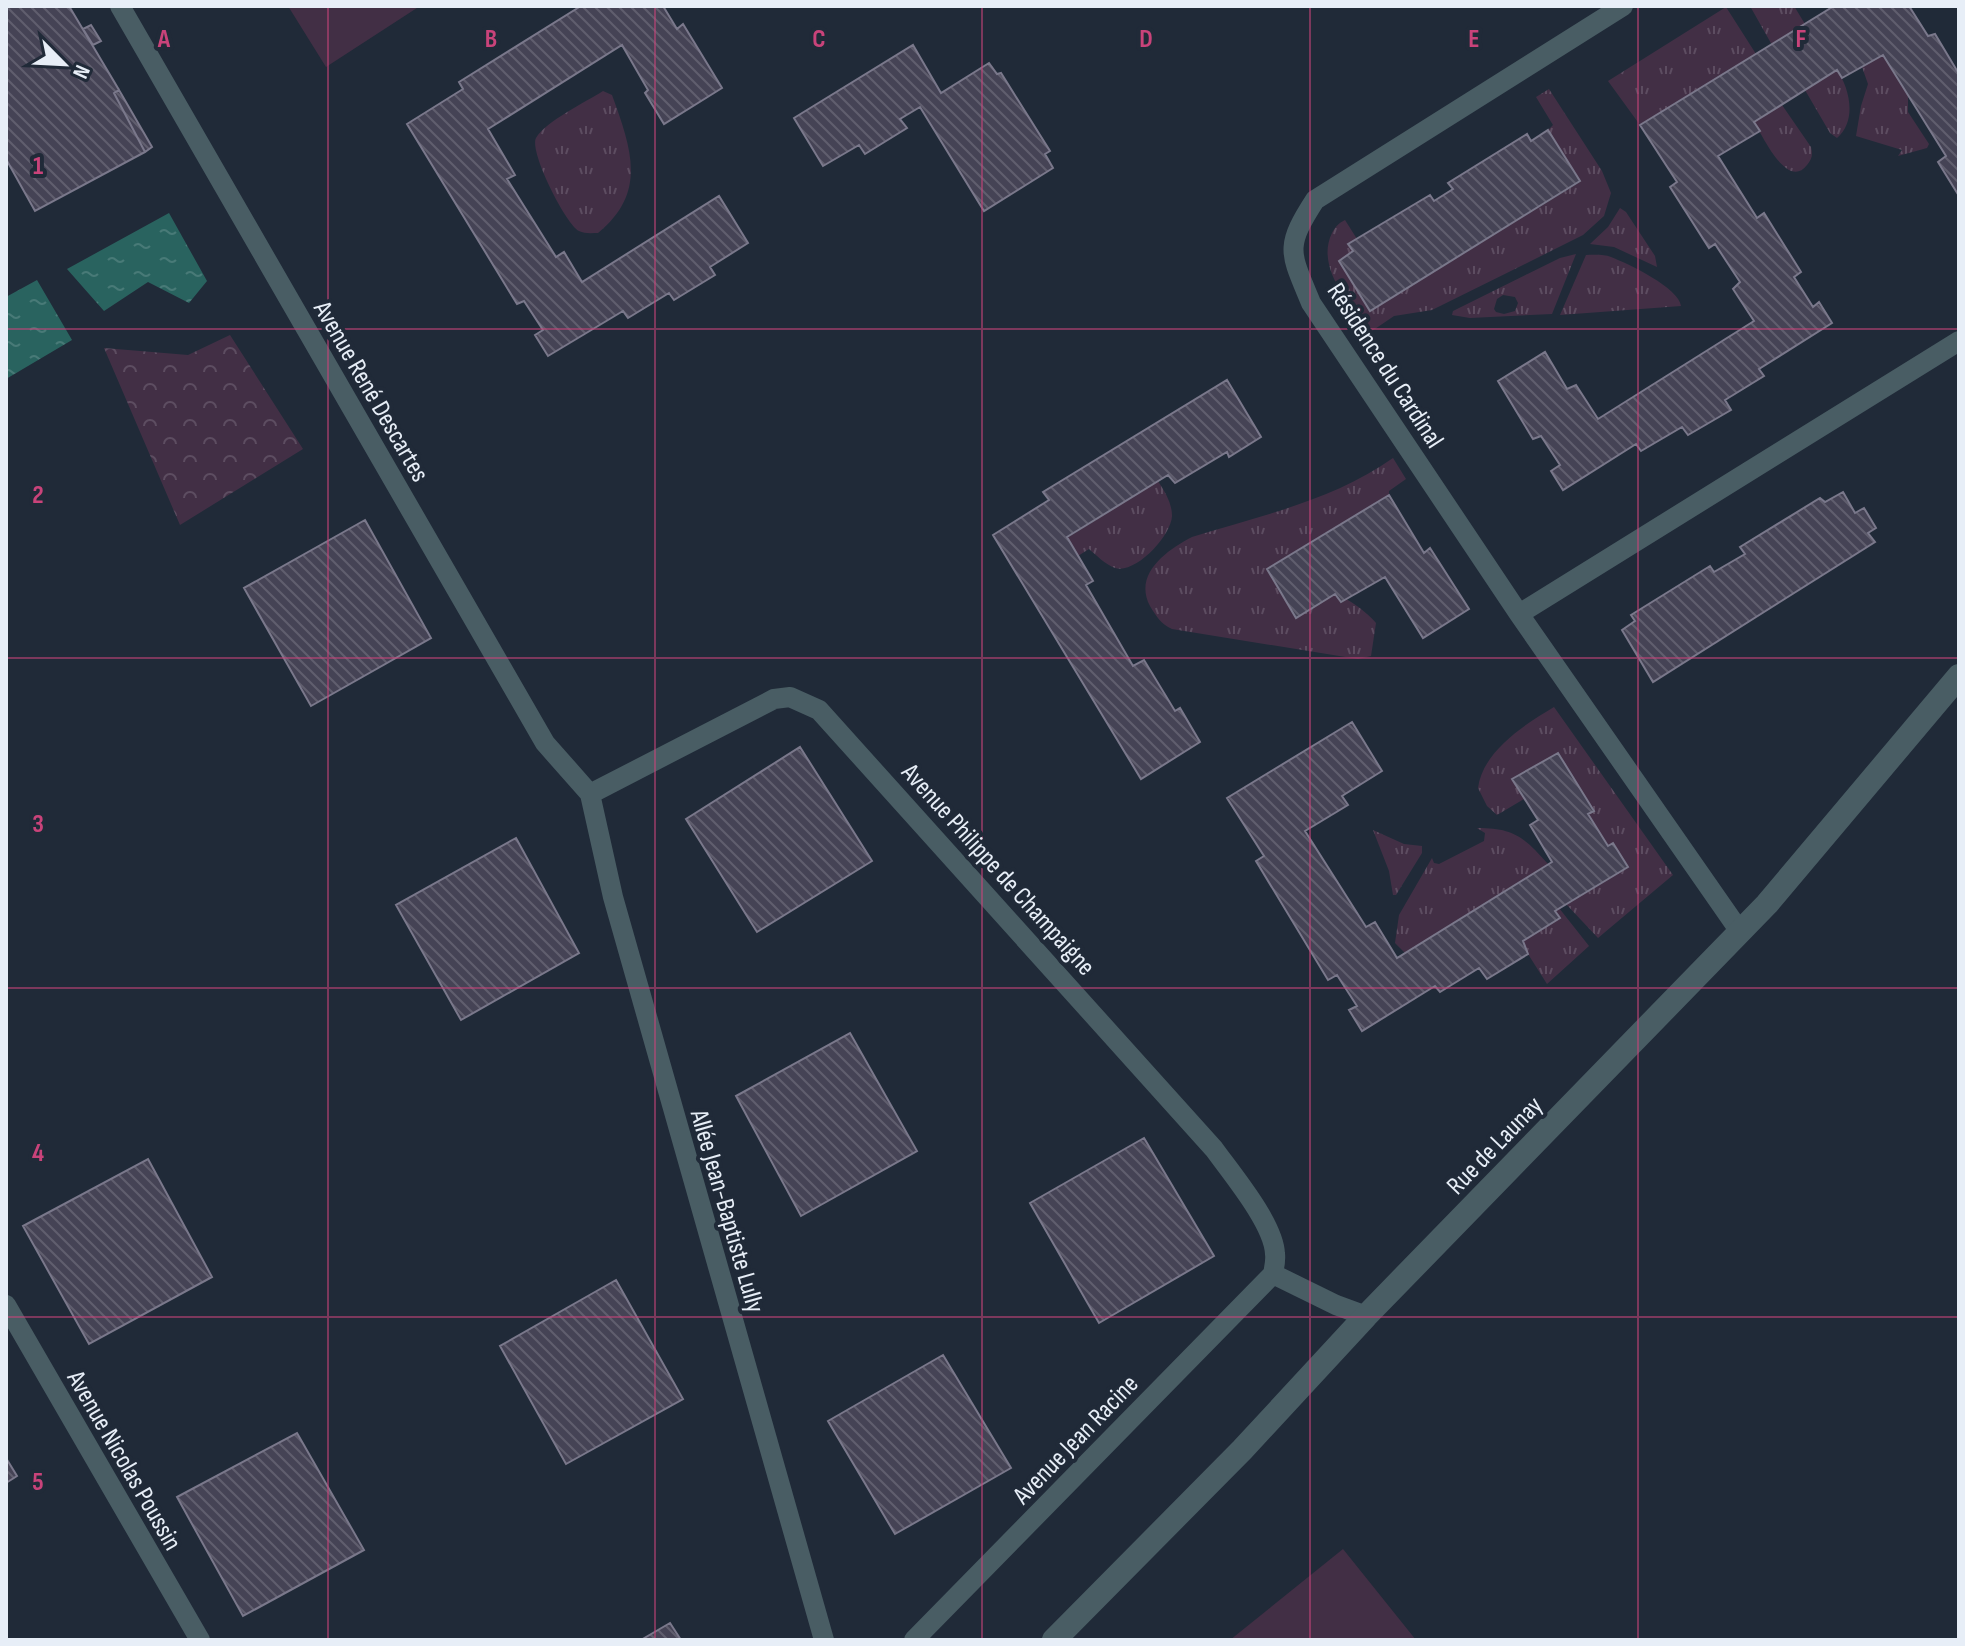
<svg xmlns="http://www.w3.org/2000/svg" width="1965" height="1646" font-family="'Sofia Sans Condensed',sans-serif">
<defs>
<pattern id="grass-tufts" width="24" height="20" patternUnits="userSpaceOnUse" patternTransform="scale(2)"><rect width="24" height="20" fill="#422f45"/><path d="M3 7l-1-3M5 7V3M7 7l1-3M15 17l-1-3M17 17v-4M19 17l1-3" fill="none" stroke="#5d4d61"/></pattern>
<pattern id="park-crowns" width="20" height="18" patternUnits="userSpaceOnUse" patternTransform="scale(2)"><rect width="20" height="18" fill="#422f45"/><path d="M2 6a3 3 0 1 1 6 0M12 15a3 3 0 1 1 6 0" fill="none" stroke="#5d4d61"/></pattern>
<pattern id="water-ripples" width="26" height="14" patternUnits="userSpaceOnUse" patternTransform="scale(2)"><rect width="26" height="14" fill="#29635f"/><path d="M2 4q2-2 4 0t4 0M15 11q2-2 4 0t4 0" fill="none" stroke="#487a77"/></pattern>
<pattern id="building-back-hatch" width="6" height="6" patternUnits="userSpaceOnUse" patternTransform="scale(2)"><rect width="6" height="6" fill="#454355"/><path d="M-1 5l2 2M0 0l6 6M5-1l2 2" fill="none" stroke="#605e6e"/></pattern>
</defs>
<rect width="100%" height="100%" fill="#202a38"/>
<path fill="url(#grass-tufts)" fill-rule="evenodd" d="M 1750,6 L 1794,6 L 1805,24 L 1772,45 Z
M 1726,7 L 1756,54 L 1640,125 L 1608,81 Z
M 1883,55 L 1908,96 L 1908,112 L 1929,144 L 1927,148 L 1898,156 L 1902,150 L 1856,136 L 1861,106 L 1868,84 L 1862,67 Z
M 1837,70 C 1850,89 1857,121 1837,138 L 1830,133 L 1805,90 Z
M 1549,89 L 1602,171 L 1611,193 L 1604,216 L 1583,235 L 1529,262 L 1432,310 L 1394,316 L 1369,333 C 1351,305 1315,268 1332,233 C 1336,226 1339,223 1345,220 L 1357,239 L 1348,244 L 1353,251 L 1371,310 L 1580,182 L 1548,130 L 1553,125 L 1536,97 Z
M 603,91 L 612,95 C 631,148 648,192 598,233 C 592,233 585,234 579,231 C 565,223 529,151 536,138 C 546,121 586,102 603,91 Z
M 1782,105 L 1811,147 C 1813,155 1812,159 1807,165 C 1787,191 1762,134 1754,122 Z
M 1620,208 L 1626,212 L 1655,256 L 1657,267 L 1614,247 L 1590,244 L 1608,227 Z
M 1576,254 L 1552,314 L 1470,318 L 1452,315 L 1453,311 L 1560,258 ZM 1503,295 L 1515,297 L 1518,303 L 1515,311 L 1504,314 L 1496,312 L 1494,309 L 1497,299 Z
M 1586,255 C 1594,255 1603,254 1611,257 C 1629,264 1679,288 1681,306 L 1560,315 Z
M 1393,458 L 1406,479 L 1389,491 L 1389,495 L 1296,617 L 1335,594 C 1348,598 1368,613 1376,623 L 1371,656 L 1358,659 L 1172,629 C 1161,624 1156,616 1150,606 C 1133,574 1167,550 1192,537 C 1260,516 1334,500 1393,458 Z
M 1158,481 C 1165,492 1172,503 1172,516 C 1171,536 1136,574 1115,568 C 1106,565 1096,555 1089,549 L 1078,556 L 1067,538 Z
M 1554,707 L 1673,875 L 1598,938 L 1566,904 L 1628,867 L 1613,843 L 1608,846 L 1588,814 L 1594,810 L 1558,753 L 1512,779 L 1524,799 L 1497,815 L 1487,806 L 1478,788 C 1483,751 1524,725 1554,707 Z
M 1477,828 C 1514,828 1524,837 1548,864 L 1405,953 L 1395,943 L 1399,915 L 1432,858 L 1434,863 L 1439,864 L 1484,841 L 1485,833 Z
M 1373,830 L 1404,844 L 1422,846 L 1422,853 L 1396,895 L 1393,895 L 1389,871 Z
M 1559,908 L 1589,946 L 1547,984 L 1528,954 L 1523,941 L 1559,919 L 1555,911 Z"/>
<path fill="url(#park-crowns)" d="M 230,335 L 303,449 L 180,525 L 104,348 L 188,355 Z"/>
<path fill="#422f45" d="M 288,6 L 420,6 L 326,67 Z
M 1343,1549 L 1416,1640 L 1230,1640 Z"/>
<path fill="url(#water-ripples)" d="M 169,213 L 207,281 L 189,303 L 148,282 L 104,311 L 67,269 Z
M 37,280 L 72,340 L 6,379 L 6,297 Z"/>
<path fill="url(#building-back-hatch)" stroke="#7a788b" stroke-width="2" d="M 6,6 L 69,6 L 119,90 L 114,93 L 145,152 L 35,211 L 6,159 Z
M 581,6 L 663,6 L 677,29 L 683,24 L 722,88 L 664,124 L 645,93 L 648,90 L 622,45 L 488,129 L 515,175 L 507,179 L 556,257 L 564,252 L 582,282 L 719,196 L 748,243 L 710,267 L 715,275 L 674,300 L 669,293 L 628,318 L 623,311 L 548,356 L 535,335 L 543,330 L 524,301 L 517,304 L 407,124 L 463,89 L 459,82 Z
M 1834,6 L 1909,6 L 1928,36 L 1935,34 L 1959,74 L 1959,196 L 1938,162 L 1946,156 L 1883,55 L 1842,78 L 1837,70 L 1754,122 L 1760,131 L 1718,156 L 1757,218 L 1764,213 L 1801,272 L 1794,277 L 1813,307 L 1819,302 L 1832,323 L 1759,369 L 1764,376 L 1725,400 L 1731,410 L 1688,435 L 1682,427 L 1641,451 L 1636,444 L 1563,490 L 1551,471 L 1560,465 L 1541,436 L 1533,439 L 1498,381 L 1545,352 L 1567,389 L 1576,385 L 1598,419 L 1754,321 L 1733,289 L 1740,282 L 1715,244 L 1709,248 L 1670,187 L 1677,182 L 1640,125 Z
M 91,25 L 101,41 L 93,45 L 83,29 Z
M 913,45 L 941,93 L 989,63 L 997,74 L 1001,73 L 1050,151 L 1045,154 L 1053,168 L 984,211 L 920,107 L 900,119 L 907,128 L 865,154 L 859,145 L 823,166 L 794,118 Z
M 119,90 L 152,147 L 145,152 L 114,93 Z
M 1548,130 L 1580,181 L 1370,311 L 1339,261 L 1353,251 L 1348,244 L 1430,195 L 1434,201 L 1453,189 L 1448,183 L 1527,134 L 1531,141 Z
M 1227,380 L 1261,437 L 1229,457 L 1227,452 L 1175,483 L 1168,475 L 1067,537 L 1093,581 L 1086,585 L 1133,666 L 1144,660 L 1175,711 L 1180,708 L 1200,742 L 1141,779 L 993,535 L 1049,500 L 1043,492 Z
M 1843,492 L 1855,513 L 1864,508 L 1876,528 L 1868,533 L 1875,542 L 1653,682 L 1622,630 L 1635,621 L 1631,615 L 1710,566 L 1714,572 L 1745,554 L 1740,547 L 1820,498 L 1825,502 Z
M 1389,495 L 1424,553 L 1430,548 L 1469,609 L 1423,638 L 1385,577 L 1341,602 L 1335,594 L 1296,618 L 1267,569 Z
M 365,520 L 431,638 L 311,706 L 244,588 Z
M 1352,722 L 1382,771 L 1342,796 L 1348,805 L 1305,831 L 1366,927 L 1375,922 L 1397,958 L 1552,862 L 1530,825 L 1538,820 L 1512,779 L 1558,753 L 1594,811 L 1588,814 L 1608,846 L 1613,843 L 1628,867 L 1555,911 L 1560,918 L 1523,941 L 1528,954 L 1487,979 L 1479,968 L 1440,992 L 1435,986 L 1362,1031 L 1349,1010 L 1357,1006 L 1337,975 L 1328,980 L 1256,861 L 1264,856 L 1227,798 Z
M 800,747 L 872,861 L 757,932 L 686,819 Z
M 516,838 L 579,953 L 461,1020 L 396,905 Z
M 850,1033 L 917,1151 L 801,1216 L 736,1096 Z
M 1144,1138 L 1214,1256 L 1099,1323 L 1030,1203 Z
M 148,1159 L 212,1277 L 89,1344 L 23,1226 Z
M 616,1280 L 683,1399 L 566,1464 L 500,1346 Z
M 943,1355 L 1011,1468 L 895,1534 L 828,1421 Z
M 297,1433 L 364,1550 L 243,1616 L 177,1497 Z
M 6,1458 L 17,1476 L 6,1483 Z
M 670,1623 L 681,1640 L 641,1640 Z"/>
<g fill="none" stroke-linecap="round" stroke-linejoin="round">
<path stroke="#495d64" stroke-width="20" d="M 120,6 L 545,743 L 590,794 L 613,897 L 824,1640
M 1623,6 L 1315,200 C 1284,248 1290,252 1311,303 L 1519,614 L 1741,933
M 1519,614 L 1959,341
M 590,794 L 774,699 L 790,697 L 819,710 L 1214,1149 C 1232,1174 1274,1224 1275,1254 C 1276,1261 1274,1268 1273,1274
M 1273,1274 L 1336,1305 L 1366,1316
M 6,1305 L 200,1640
M 914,1640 L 1273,1274"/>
<path stroke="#495d64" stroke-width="24" d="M 1054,1640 L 1242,1450 L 1366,1316 L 1767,904 L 1959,676"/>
</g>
<path fill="none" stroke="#c9437a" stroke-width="2" stroke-opacity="0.55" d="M 328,6 L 328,1640M 655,6 L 655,1640M 982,6 L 982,1640M 1310,6 L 1310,1640M 1638,6 L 1638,1640M 6,329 L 1959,329M 6,658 L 1959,658M 6,988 L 1959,988M 6,1317 L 1959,1317"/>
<g text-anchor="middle" stroke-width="8" stroke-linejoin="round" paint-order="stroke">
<g font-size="26" fill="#e7eef7" stroke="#202a38">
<text transform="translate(1386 365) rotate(57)" y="9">Résidence du Cardinal</text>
<text transform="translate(372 391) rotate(60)" y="9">Avenue René Descartes</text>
<text transform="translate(999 869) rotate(48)" y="9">Avenue Philippe de Champaigne</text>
<text transform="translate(1494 1145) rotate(-46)" y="9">Rue de Launay</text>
<text transform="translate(728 1211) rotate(74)" y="9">Allée Jean-Baptiste Lully</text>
<text transform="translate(1075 1439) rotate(-46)" y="9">Avenue Jean Racine</text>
<text transform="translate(125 1460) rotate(60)" y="9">Avenue Nicolas Poussin</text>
</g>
</g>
<g font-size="26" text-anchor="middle" font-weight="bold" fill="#c9437a" stroke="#202a38" stroke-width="8" stroke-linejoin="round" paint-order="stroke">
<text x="164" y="47">A</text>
<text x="491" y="47">B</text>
<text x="819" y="47">C</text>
<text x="1146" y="47">D</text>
<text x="1474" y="47">E</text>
<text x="1801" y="47">F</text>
<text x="38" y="174">1</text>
<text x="38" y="503">2</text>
<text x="38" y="832">3</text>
<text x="38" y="1161">4</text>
<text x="38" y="1490">5</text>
</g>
<rect width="1965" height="1646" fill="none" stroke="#e7eef7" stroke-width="16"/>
<g transform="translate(64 64) rotate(114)" stroke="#202a38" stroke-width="6" paint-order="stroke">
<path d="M0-6L14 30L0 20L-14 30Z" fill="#e7eef7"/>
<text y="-12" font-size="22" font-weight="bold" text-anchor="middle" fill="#e7eef7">N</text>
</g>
</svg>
